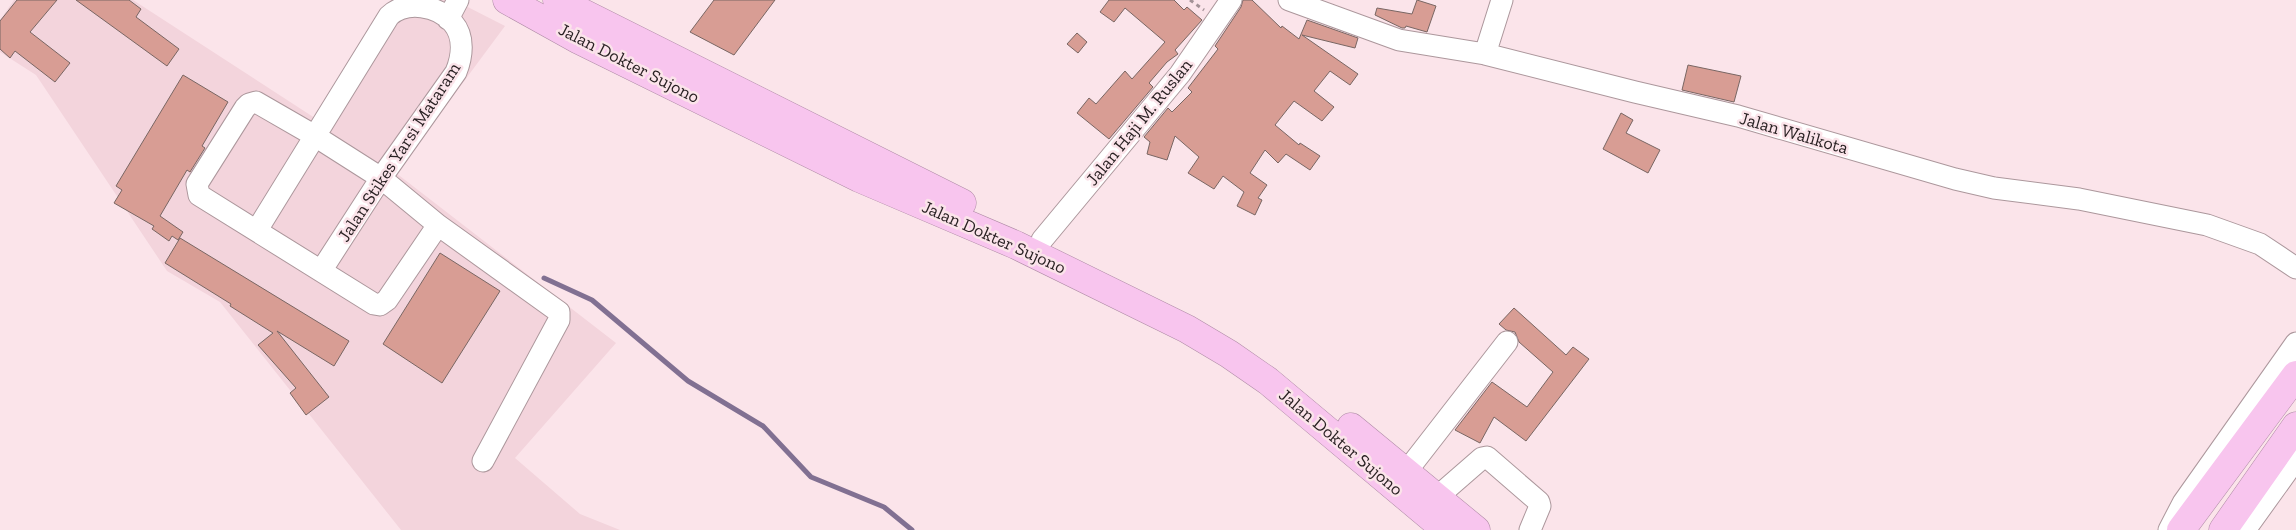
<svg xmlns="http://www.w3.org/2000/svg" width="2296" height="530" font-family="'Zilla Slab',serif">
<rect width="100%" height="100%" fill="#fbe4ea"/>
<path fill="#f3d4dc" d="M 14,0 L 133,0 L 321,122 L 391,0 L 454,0 L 505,26 L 396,173 L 616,343 L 515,458 L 580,514 L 620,530 L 401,530 L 220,302 L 167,271 L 36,75 L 0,52 L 0,20 Z"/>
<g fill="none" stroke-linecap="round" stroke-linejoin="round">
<path stroke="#817092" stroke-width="5" d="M 544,278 L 592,300 L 688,381 L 763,426 L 811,477 L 884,507 L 912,530"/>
</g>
<path fill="#d89d94" stroke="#796663" d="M 17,0 L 57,0 L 30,32 L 70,63 L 55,82 L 15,51 L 10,58 L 0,49 L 0,21 Z
M 76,0 L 129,0 L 141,9 L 136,17 L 179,49 L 167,66 Z
M 714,0 L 775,0 L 734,55 L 690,32 Z
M 1109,0 L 1174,0 L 1184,10 L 1187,7 L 1202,20 L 1175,50 L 1178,54 L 1167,62 L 1149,83 L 1153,87 L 1109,139 L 1077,113 L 1089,98 L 1096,104 L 1125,71 L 1132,79 L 1165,42 L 1125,8 L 1114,22 L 1100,12 Z
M 1243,0 L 1252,0 L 1281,28 L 1282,26 L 1299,39 L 1307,20 L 1358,38 L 1355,48 L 1302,35 L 1358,74 L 1350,85 L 1330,71 L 1314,91 L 1334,107 L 1322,121 L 1294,101 L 1275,125 L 1299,145 L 1300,143 L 1320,156 L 1310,170 L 1286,154 L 1278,163 L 1265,150 L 1250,173 L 1267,185 L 1258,198 L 1262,200 L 1255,215 L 1237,206 L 1244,192 L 1223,176 L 1214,189 L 1188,173 L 1199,157 L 1175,136 L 1167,160 L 1147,154 L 1150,142 L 1144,137 L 1168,108 L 1172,112 L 1192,92 L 1188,88 L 1218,49 L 1215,46 L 1241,7 Z
M 1417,0 L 1436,6 L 1427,32 L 1406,26 L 1405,28 L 1402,28 L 1375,15 L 1377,8 L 1412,14 Z
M 1077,33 L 1087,42 L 1078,53 L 1067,44 Z
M 1688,65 L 1741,76 L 1734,102 L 1682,90 Z
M 183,75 L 228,102 L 202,146 L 205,148 L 190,172 L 187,170 L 160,216 L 183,232 L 178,240 L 172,236 L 169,241 L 152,229 L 154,226 L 114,203 L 122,190 L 116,186 Z
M 1621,113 L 1633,120 L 1626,133 L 1660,150 L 1648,173 L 1603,149 Z
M 180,238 L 349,341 L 334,366 L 277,331 L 329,397 L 306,415 L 290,393 L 296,388 L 258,345 L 273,333 L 230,306 L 231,304 L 165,263 Z
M 440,253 L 500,291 L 442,383 L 383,344 Z
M 1514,308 L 1566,355 L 1573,347 L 1589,359 L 1526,441 L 1494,417 L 1480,443 L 1455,430 L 1492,382 L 1527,407 L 1553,372 L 1519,342 L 1515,332 L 1506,330 L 1499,324 Z"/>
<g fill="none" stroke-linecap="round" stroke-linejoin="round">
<g stroke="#ac979c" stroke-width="23">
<path id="minor" d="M 1289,0 L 1399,40 L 1485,54 L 1635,92 L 1738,116 L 1955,179 L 1994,188 L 2079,199 L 2207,225 L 2260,244 L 2296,268
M 448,19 L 458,0
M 1485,54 L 1502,0
M 256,102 L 315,136 L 381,178 L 438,225 L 387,300 L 380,305 L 374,304 L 199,195 L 197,184 L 245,108 L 249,104 Z
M 438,225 L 559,312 L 559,320 L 483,461
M 257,230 L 389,16 C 406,0 438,5 453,23 C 465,37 462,57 456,72 L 381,178 L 321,271
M 1042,240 L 1180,74 L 1231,0
M 1406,472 L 1507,342
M 1436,498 L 1482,458 L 1487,457 L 1539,502 L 1540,506 L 1530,530
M 2169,530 L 2183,503 L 2296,343
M 2245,530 L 2296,459"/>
</g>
<g stroke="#af8ba6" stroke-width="29">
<path id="highway" d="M 507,0 L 579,40 L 859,178 L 1016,245 L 1187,329 L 1229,354 L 1268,381 L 1446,530
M 557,0 L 962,203
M 1351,427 L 1476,530
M 2181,530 L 2296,375
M 2223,530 L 2296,426"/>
</g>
<path stroke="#a39297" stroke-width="3" stroke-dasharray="4 4" stroke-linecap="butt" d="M 1190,0 L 1204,10"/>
<use href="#minor" stroke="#fff" stroke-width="21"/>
<use href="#highway" stroke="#f8c5ee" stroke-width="28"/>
</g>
<g text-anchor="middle" stroke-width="5" stroke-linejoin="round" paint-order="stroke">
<g font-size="18" fill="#271f21" stroke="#fbe4ea">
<text transform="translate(629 63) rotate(27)" y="6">Jalan Dokter Sujono</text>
<text transform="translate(1139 122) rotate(-51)" y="6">Jalan Haji M. Ruslan</text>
<text transform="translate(1794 133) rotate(16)" y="6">Jalan Walikota</text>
<text transform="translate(399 152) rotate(-57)" y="6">Jalan Stikes Yarsi Mataram</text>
<text transform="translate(994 237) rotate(24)" y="6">Jalan Dokter Sujono</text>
<text transform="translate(1341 442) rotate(40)" y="6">Jalan Dokter Sujono</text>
</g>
</g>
</svg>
